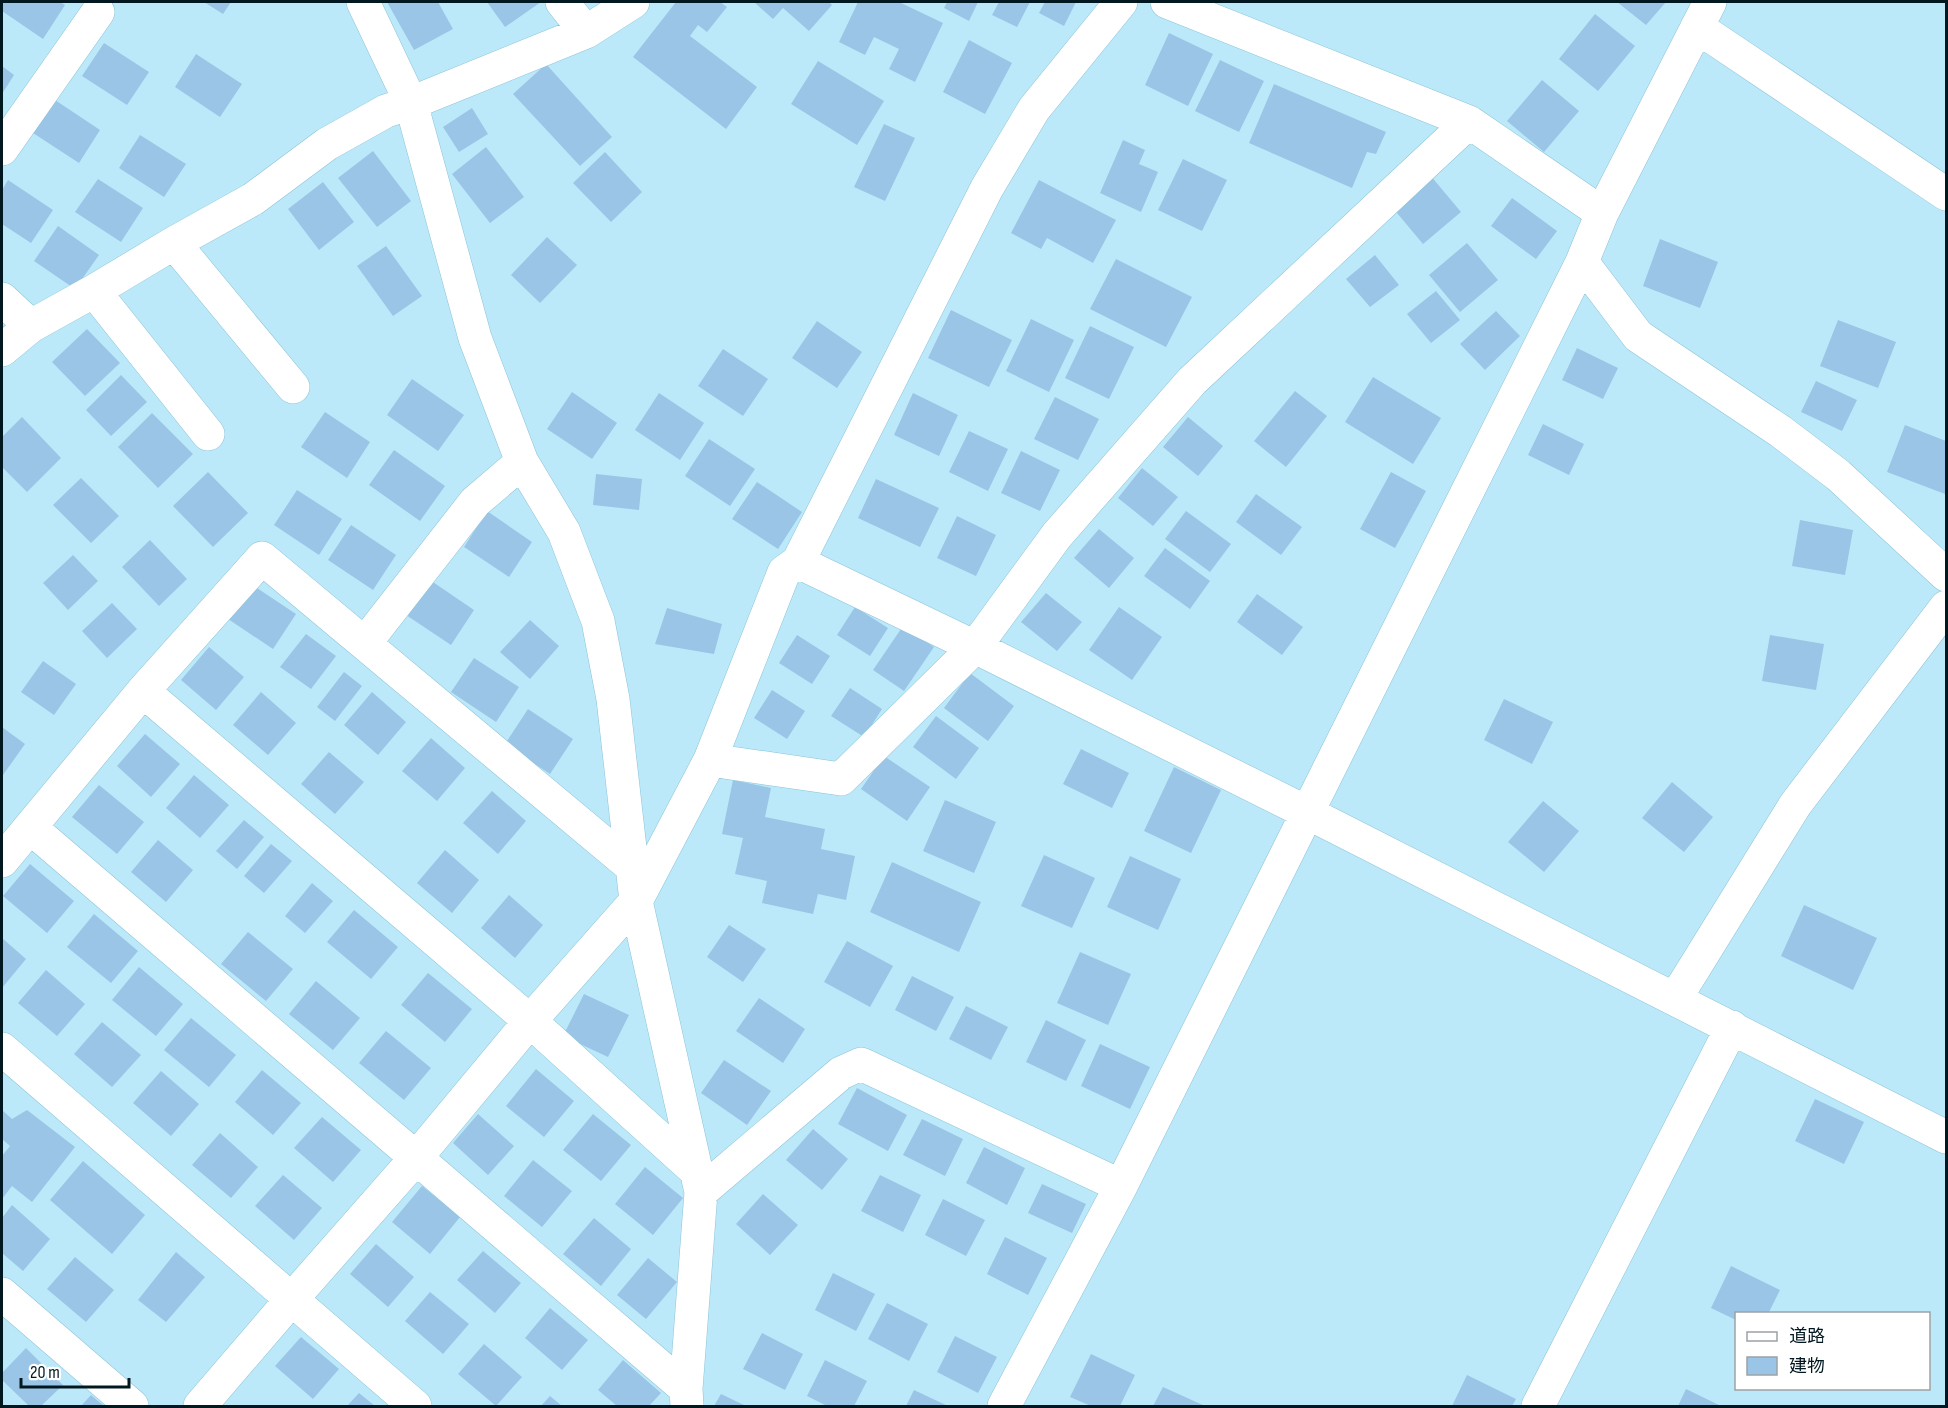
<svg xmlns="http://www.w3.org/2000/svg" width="1948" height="1408" font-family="'Sofia Sans Condensed','Noto Sans JP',sans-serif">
<rect width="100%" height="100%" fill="#bce9f9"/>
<path fill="#9ac5e6" d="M 3,2 L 60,2 L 65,5 L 43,39 L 2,11 Z
M 204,2 L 231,2 L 223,14 Z
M 387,2 L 438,2 L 453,29 L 414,50 Z
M 487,2 L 541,2 L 505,27 Z
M 676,2 L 720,2 L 727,7 L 707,32 L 698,25 L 690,36 L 757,87 L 726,129 L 633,57 Z
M 754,2 L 829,2 L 832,5 L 809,31 L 783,8 L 773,19 Z
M 858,2 L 899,2 L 943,23 L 915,82 L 889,69 L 899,49 L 874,37 L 865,55 L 839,42 Z
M 947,2 L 978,2 L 969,21 L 944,8 Z
M 999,2 L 1030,2 L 1017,27 L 992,15 Z
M 1045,2 L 1076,2 L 1064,26 L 1039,13 Z
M 1617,2 L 1666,2 L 1646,25 Z
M 1595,14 L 1635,46 L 1598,91 L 1559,59 Z
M 1169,33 L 1213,54 L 1188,106 L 1145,85 Z
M 969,40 L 1012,63 L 985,114 L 943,92 Z
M 104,43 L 149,72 L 127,105 L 82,76 Z
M 196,54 L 242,84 L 220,117 L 175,87 Z
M 1220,60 L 1264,81 L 1239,132 L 1195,111 Z
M 818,61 L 884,101 L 857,145 L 791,104 Z
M 546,64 L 612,137 L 580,166 L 513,94 Z
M 2,66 L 14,75 L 2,94 Z
M 1542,80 L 1579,111 L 1544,152 L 1507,121 Z
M 1274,84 L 1386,132 L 1376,154 L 1367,152 L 1352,188 L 1249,143 Z
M 55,100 L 100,130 L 79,163 L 33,133 Z
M 472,108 L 488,134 L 459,152 L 443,127 Z
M 884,124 L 915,138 L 885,201 L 854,187 Z
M 140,135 L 186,164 L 164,197 L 119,168 Z
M 1123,140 L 1145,150 L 1139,164 L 1158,172 L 1141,212 L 1100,193 Z
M 486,147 L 524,197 L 490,223 L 452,174 Z
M 373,151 L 411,201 L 377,227 L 338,178 Z
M 605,152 L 642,192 L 611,222 L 573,183 Z
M 1183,159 L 1227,180 L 1202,231 L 1158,210 Z
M 1430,175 L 1461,212 L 1423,244 L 1392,207 Z
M 98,179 L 143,208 L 121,242 L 75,212 Z
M 8,180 L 53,210 L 31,243 L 2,224 L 2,190 Z
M 1039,180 L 1116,220 L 1093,263 L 1047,238 L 1041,249 L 1011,233 Z
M 323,182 L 354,222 L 319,250 L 288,209 Z
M 1512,198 L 1557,231 L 1536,259 L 1491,226 Z
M 58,226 L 99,255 L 75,289 L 34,261 Z
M 547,237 L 577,265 L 540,303 L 511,275 Z
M 1660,239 L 1718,262 L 1700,308 L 1643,286 Z
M 1467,243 L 1498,280 L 1460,312 L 1429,275 Z
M 386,246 L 422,296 L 393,316 L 357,266 Z
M 1375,255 L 1399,285 L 1370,307 L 1346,279 Z
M 1116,259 L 1192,297 L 1166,347 L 1090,309 Z
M 1436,291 L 1460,320 L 1431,343 L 1407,314 Z
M 951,310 L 1012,340 L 989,387 L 928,358 Z
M 1496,311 L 1520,336 L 1485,370 L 1460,344 Z
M 1031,319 L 1074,340 L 1049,392 L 1006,371 Z
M 1838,320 L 1896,342 L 1878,388 L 1820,366 Z
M 817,321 L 862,352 L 837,388 L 792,358 Z
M 1090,326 L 1134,347 L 1109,399 L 1065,378 Z
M 87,329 L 120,363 L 85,396 L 52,362 Z
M 1577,348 L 1618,368 L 1603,399 L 1562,380 Z
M 723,349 L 768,379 L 743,416 L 698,386 Z
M 121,375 L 147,402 L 111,436 L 86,410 Z
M 1373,377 L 1441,418 L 1413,464 L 1345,422 Z
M 412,379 L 464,415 L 438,451 L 387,415 Z
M 1816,381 L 1857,400 L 1842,431 L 1801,412 Z
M 1295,391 L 1327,416 L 1286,467 L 1254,441 Z
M 572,392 L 617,423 L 592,459 L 547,429 Z
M 659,393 L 704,423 L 680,460 L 635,430 Z
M 913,393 L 958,415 L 939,456 L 894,435 Z
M 1055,397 L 1099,419 L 1078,460 L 1034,439 Z
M 325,412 L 370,442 L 347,478 L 301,447 Z
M 152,413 L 193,454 L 158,488 L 118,447 Z
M 22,417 L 61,458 L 27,492 L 2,467 L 2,437 Z
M 1188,417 L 1223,446 L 1198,476 L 1163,447 Z
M 1543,424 L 1584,444 L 1569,475 L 1528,455 Z
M 1905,425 L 1946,441 L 1945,494 L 1887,472 Z
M 969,431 L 1008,449 L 988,491 L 949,472 Z
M 709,439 L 755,469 L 730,506 L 685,476 Z
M 394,450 L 445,486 L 420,521 L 369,485 Z
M 1021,451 L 1060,470 L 1040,511 L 1001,493 Z
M 1142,468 L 1178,497 L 1153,526 L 1118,498 Z
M 208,472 L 248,513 L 213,547 L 173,506 Z
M 1391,472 L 1426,491 L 1395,548 L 1360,529 Z
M 596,474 L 642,479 L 639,510 L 593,505 Z
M 81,478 L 119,516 L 91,543 L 53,505 Z
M 876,479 L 939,508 L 920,547 L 858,518 Z
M 757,482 L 802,512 L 778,549 L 732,519 Z
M 297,490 L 342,519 L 319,555 L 274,525 Z
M 1256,494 L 1302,527 L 1281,555 L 1236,522 Z
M 487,511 L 532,542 L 509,577 L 464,547 Z
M 1186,511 L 1231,544 L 1210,572 L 1165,539 Z
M 957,516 L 996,535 L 976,576 L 937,558 Z
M 1800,520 L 1853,530 L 1845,575 L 1792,566 Z
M 351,525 L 396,555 L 373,590 L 328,560 Z
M 1099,529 L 1134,558 L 1109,588 L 1074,558 Z
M 150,540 L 187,579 L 159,606 L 122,567 Z
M 1165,548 L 1210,581 L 1190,609 L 1144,576 Z
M 73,555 L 98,581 L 68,610 L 43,583 Z
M 430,580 L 474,610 L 451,645 L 406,615 Z
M 251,584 L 296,614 L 273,649 L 228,619 Z
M 1046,593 L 1082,622 L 1057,651 L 1021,622 Z
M 1257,594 L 1303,627 L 1282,655 L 1237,622 Z
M 112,603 L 137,629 L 107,658 L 82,631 Z
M 855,607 L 888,628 L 870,656 L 837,635 Z
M 1119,607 L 1162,637 L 1132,680 L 1089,650 Z
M 667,608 L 722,624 L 714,654 L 655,644 Z
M 530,620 L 559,646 L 530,679 L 500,652 Z
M 903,626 L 934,647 L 904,691 L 873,670 Z
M 306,634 L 336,656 L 311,689 L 280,667 Z
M 797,635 L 830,656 L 812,684 L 779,663 Z
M 1770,635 L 1824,644 L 1816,690 L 1762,681 Z
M 209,647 L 244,677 L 216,710 L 181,680 Z
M 474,658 L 519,687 L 496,722 L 451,692 Z
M 43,661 L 76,684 L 54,715 L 21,692 Z
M 344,672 L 362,686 L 335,721 L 317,707 Z
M 970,673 L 1014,706 L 988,741 L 944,708 Z
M 850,688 L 882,709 L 864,737 L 831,716 Z
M 772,690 L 805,711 L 787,739 L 754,718 Z
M 261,692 L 296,723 L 268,755 L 233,725 Z
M 372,692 L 406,722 L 378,755 L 344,725 Z
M 1504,699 L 1553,722 L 1532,764 L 1484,740 Z
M 528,709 L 573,739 L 550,774 L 505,744 Z
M 936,716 L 979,748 L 956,779 L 913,747 Z
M 2,727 L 25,744 L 3,775 L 2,774 Z
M 145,734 L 180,764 L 151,797 L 117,766 Z
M 431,738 L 465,768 L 437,801 L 402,771 Z
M 1081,749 L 1129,773 L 1112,808 L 1063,784 Z
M 329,752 L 364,782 L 335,814 L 301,784 Z
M 884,756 L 930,787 L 907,821 L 861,789 Z
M 1174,767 L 1221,790 L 1191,853 L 1144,831 Z
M 194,775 L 229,805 L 200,838 L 166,808 Z
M 733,780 L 771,788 L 765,817 L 825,829 L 821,849 L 855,856 L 846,900 L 818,894 L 813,914 L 762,903 L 767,881 L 735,874 L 743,838 L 722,834 Z
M 1672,782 L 1713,817 L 1684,852 L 1642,818 Z
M 99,785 L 144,822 L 117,854 L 72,817 Z
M 492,791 L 526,821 L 498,854 L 463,823 Z
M 945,800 L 996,822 L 974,873 L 923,851 Z
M 1543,801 L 1579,831 L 1544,872 L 1508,842 Z
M 244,820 L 264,837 L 237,869 L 216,851 Z
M 158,840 L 193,870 L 166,902 L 131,872 Z
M 271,844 L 292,861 L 264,893 L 244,876 Z
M 445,850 L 479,880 L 452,913 L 417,883 Z
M 1044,855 L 1095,878 L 1072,928 L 1021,906 Z
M 1130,856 L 1181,879 L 1158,930 L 1107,907 Z
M 892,862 L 981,902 L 959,952 L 870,912 Z
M 30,864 L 74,901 L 47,933 L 3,896 Z
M 312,883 L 333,901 L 305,933 L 285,916 Z
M 509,895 L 543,925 L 515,958 L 481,928 Z
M 1804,905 L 1877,938 L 1853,990 L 1781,956 Z
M 354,910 L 398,947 L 371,979 L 327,942 Z
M 94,914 L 138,951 L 111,983 L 67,947 Z
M 729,925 L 766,949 L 743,982 L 707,957 Z
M 248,932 L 293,969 L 266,1001 L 221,964 Z
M 2,938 L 26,959 L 2,988 Z
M 847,941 L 893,966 L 870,1007 L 824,982 Z
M 1080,952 L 1131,974 L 1108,1025 L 1057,1003 Z
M 139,967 L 183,1004 L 156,1036 L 112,1000 Z
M 46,970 L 85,1004 L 57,1036 L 18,1003 Z
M 428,973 L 472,1009 L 445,1042 L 401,1005 Z
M 912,976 L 954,997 L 936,1031 L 895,1010 Z
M 316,981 L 360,1018 L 333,1050 L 289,1014 Z
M 584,994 L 629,1015 L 608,1057 L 563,1036 Z
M 759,998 L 805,1029 L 783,1063 L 736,1031 Z
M 966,1006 L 1008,1027 L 991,1060 L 949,1039 Z
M 191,1018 L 236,1055 L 209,1087 L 164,1050 Z
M 1046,1020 L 1086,1040 L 1066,1081 L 1026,1062 Z
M 102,1022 L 141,1055 L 112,1087 L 74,1054 Z
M 386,1031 L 431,1068 L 404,1100 L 359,1063 Z
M 1100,1044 L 1150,1067 L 1130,1109 L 1081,1086 Z
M 724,1060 L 771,1091 L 747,1125 L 701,1093 Z
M 536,1069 L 574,1101 L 544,1137 L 506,1106 Z
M 262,1070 L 301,1103 L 273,1135 L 235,1102 Z
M 161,1071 L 199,1104 L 171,1136 L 133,1103 Z
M 857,1088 L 907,1115 L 888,1151 L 838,1124 Z
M 1815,1099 L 1864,1122 L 1844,1164 L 1795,1141 Z
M 2,1110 L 12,1119 L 27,1110 L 75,1147 L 32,1202 L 12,1186 L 2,1199 L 2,1156 L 10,1146 L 2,1139 Z
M 478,1114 L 514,1146 L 488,1175 L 453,1143 Z
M 593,1114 L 631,1145 L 601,1181 L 563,1150 Z
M 322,1117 L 361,1150 L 333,1182 L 294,1148 Z
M 922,1119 L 963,1139 L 945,1176 L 903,1155 Z
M 813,1129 L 848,1159 L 822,1190 L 786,1160 Z
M 220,1133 L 258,1167 L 231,1198 L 192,1165 Z
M 984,1147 L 1025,1168 L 1007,1205 L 966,1183 Z
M 533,1160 L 572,1191 L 542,1227 L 504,1196 Z
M 83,1161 L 145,1215 L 112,1254 L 50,1200 Z
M 645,1167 L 683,1198 L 653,1235 L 615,1204 Z
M 283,1175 L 322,1208 L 294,1240 L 255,1206 Z
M 880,1175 L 921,1195 L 903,1232 L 861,1211 Z
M 1042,1184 L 1086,1204 L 1072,1233 L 1028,1213 Z
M 422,1186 L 460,1217 L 430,1254 L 392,1222 Z
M 763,1194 L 798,1225 L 770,1255 L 736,1224 Z
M 943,1199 L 985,1220 L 966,1256 L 925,1235 Z
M 12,1205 L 50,1239 L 23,1271 L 2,1253 L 2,1218 Z
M 594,1218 L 631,1249 L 601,1286 L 563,1254 Z
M 1005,1237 L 1047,1258 L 1028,1295 L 987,1274 Z
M 376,1244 L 414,1277 L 388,1307 L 350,1274 Z
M 483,1251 L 521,1283 L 495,1313 L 457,1280 Z
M 176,1252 L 205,1277 L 166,1322 L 138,1300 Z
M 75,1257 L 114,1290 L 86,1322 L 47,1289 Z
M 648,1258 L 677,1282 L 646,1319 L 617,1295 Z
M 1731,1266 L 1780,1290 L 1768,1314 L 1736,1314 L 1736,1320 L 1711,1308 Z
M 833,1273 L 875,1294 L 856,1331 L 815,1310 Z
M 430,1292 L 469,1324 L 443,1354 L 405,1321 Z
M 887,1303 L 928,1324 L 909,1361 L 868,1339 Z
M 550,1308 L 588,1340 L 562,1370 L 525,1338 Z
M 762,1333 L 803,1354 L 785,1390 L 743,1369 Z
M 955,1336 L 997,1357 L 978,1393 L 937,1372 Z
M 301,1337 L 339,1369 L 313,1399 L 275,1366 Z
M 484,1344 L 522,1377 L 496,1406 L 458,1374 Z
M 26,1348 L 63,1385 L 41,1406 L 29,1406 L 2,1380 L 2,1373 Z
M 1091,1354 L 1135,1375 L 1120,1406 L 1091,1406 L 1070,1397 Z
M 623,1360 L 661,1393 L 649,1406 L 617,1406 L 598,1390 Z
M 825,1360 L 867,1381 L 854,1406 L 827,1406 L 807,1396 Z
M 1467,1375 L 1516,1399 L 1512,1406 L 1452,1406 Z
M 1163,1387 L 1205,1406 L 1153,1406 Z
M 1686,1389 L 1721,1406 L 1678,1406 Z
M 914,1390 L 948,1406 L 906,1406 Z
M 359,1393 L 375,1406 L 347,1406 Z
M 721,1394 L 746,1406 L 714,1406 Z
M 91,1395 L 104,1406 L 81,1406 Z
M 550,1396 L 562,1406 L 541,1406 Z"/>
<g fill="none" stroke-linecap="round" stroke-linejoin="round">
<g stroke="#8bc4d8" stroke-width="34">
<path id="minor" d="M 363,2 L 411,103 L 475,338 L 522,462 L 564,532 L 598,621 L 613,699 L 636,901 L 701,1192 L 686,1389 L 687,1406
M 562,2 L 586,32
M 1167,2 L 1469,122 L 1602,213
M 1697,27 L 1946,194
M 2,149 L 98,12
M 174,243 L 293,387
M 1582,262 L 1638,336 L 1780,431 L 1838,475 L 1946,575
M 94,291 L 208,434
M 2,299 L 31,326
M 2,350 L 31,326 L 94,291 L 174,243 L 253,199 L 327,144 L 386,111 L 411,103 L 586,32 L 633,2
M 798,562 L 975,647 L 1308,813 L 1946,1137
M 365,643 L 475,502 L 522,462
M 143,691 L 530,1021 L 697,1172
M 710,760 L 841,779 L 975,647 L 1057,535 L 1192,381 L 1469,122
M 31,828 L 686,1389
M 2,861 L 143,691 L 262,558 L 631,866
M 1675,999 L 1795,805 L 1946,607
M 2,1049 L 415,1406
M 701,1192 L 841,1073 L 861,1064 L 1121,1186
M 2,1294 L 132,1406
M 200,1406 L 291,1300 L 416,1158 L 530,1021 L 636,901 L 710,760 L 784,572 L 798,562 L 987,188 L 1034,109 L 1121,2
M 1004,1406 L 1121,1186 L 1582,262 L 1602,213 L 1710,2
M 1538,1406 L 1732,1027"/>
</g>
<use href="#minor" stroke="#fff" stroke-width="33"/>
</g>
<rect width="1948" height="1408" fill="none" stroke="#021820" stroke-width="6"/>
<rect x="1735" y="1312" width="195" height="78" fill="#ffffff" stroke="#9aa3a6" stroke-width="1.5"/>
<rect x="1747" y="1332" width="30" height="9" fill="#ffffff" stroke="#9aa3a6" stroke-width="1.5"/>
<text x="1789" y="1342" font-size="18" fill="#021820">道路</text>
<rect x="1747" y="1357" width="30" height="18" fill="#9ac5e6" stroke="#9aa3a6" stroke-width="1.5"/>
<text x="1789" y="1372" font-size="18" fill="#021820">建物</text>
<path d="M21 1378v9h108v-9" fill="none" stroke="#021820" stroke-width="3"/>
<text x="30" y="1378" font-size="18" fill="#021820" stroke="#ffffff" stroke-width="4.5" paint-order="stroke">20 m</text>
</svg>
